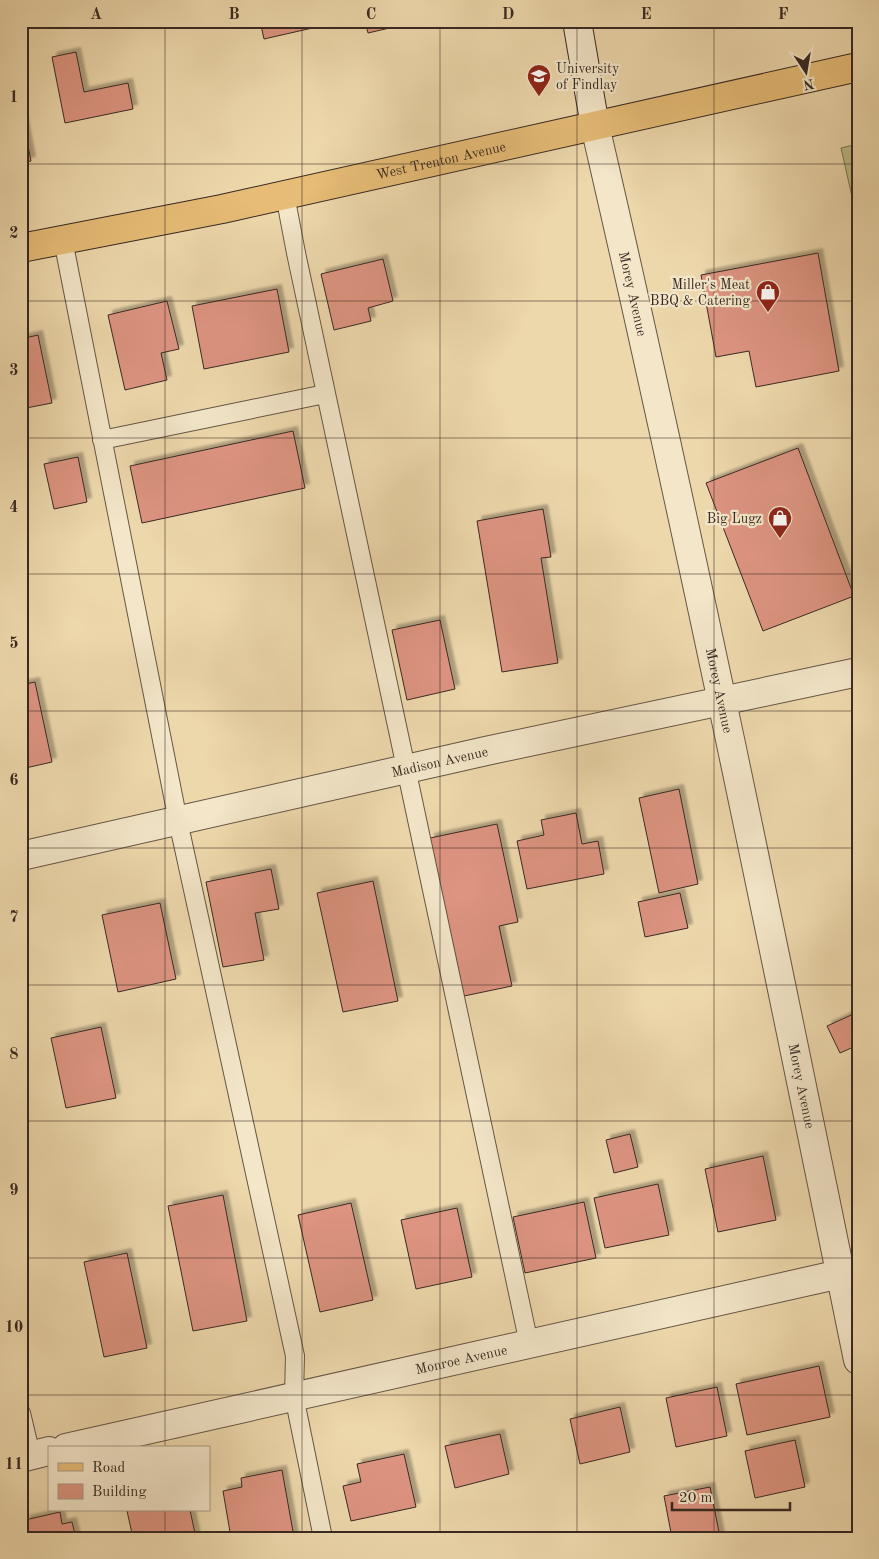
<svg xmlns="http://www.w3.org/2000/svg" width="879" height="1559" font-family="'Old Standard TT',serif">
<defs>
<filter id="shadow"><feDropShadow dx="4.5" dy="-4.5" stdDeviation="1" flood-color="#0004"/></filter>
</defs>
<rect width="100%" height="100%" fill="#edd8ac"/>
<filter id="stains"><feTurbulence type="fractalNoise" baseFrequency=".004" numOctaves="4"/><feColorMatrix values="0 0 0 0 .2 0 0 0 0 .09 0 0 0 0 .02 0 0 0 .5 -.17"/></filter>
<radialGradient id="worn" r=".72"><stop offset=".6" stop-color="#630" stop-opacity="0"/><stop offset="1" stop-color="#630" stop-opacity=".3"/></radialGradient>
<path fill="#bdbd86" stroke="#7a7354" d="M 858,144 L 858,223 L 841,148 Z"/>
<path fill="#dd9481" stroke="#382922" filter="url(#shadow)" d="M 260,21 L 329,21 L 330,24 L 264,39 Z
M 365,21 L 420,21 L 368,33 Z
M 76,52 L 84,92 L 128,83 L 133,109 L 65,123 L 52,57 Z
M 21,110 L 31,161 L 21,163 Z
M 818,253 L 839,371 L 756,387 L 749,351 L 716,357 L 701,275 Z
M 383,259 L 393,301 L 368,308 L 371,321 L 334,330 L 321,274 Z
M 277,289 L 289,352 L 204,369 L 192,306 Z
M 167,301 L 179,349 L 161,353 L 167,380 L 125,390 L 108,315 Z
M 38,335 L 52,403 L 21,409 L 21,339 Z
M 293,431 L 305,488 L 142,523 L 130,466 Z
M 798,448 L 854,596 L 763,631 L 706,483 Z
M 78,457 L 87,502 L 54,509 L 44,464 Z
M 543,509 L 551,557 L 541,558 L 558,663 L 502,672 L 477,521 Z
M 440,620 L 455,689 L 407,700 L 392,630 Z
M 35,682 L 52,762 L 21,769 L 21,685 Z
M 679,789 L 698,884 L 659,893 L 639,798 Z
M 576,813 L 582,844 L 598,841 L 604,874 L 527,889 L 517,841 L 544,835 L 541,820 Z
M 497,824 L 518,922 L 499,926 L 512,986 L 464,996 L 430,838 Z
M 271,869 L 279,909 L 255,913 L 264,960 L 223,967 L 206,882 Z
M 373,881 L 398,1001 L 343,1012 L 317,893 Z
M 680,893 L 688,928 L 645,937 L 638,902 Z
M 160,903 L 176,979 L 118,992 L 102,915 Z
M 858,1012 L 858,1045 L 840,1053 L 827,1026 Z
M 101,1027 L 116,1098 L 66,1108 L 51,1038 Z
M 630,1134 L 638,1167 L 614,1173 L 606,1140 Z
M 763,1156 L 776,1220 L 718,1232 L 705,1169 Z
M 658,1184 L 669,1235 L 605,1248 L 594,1198 Z
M 223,1195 L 247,1321 L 193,1331 L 168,1206 Z
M 584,1202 L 596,1258 L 525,1273 L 513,1217 Z
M 351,1203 L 373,1300 L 320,1312 L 298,1215 Z
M 457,1208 L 472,1277 L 416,1289 L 401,1220 Z
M 127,1253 L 147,1348 L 104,1357 L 84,1262 Z
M 819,1366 L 830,1417 L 747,1435 L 736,1384 Z
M 717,1387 L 727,1436 L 676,1447 L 666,1398 Z
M 620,1407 L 630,1452 L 580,1464 L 570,1419 Z
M 500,1434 L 509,1474 L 455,1488 L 445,1446 Z
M 795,1440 L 805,1487 L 755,1498 L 745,1451 Z
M 404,1454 L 416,1507 L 351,1521 L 343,1486 L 361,1482 L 357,1464 Z
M 282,1470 L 294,1537 L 231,1538 L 223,1491 L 242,1487 L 241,1478 Z
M 710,1487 L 720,1537 L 672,1538 L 664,1496 Z
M 132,1510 L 190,1510 L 196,1538 L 133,1538 L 127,1511 Z
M 60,1512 L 62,1524 L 72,1522 L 76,1538 L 29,1538 L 25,1520 Z"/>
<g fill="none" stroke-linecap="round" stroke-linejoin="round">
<g stroke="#655544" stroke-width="20">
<path id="lane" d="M 285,195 L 296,253 L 529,1344
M 63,240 L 178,821 L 295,1356 L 294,1396 L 323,1538
M 102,440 L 325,394
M 21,1413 L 31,1455"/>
</g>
<g stroke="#655544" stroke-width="30">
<g id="street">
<path id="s1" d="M 595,126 C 690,536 774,948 858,1360"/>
<path id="s2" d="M 21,856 L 486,751 L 858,672"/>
<path id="s3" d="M 66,1448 L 858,1270"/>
<path d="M 21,1458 L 49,1451"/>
</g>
</g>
<g stroke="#382922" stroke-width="30">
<path id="secondary" d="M 577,21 L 595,126"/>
</g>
<g stroke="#382922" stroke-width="30">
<g id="primary">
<path id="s4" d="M 21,248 L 222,209 L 858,67"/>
</g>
</g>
<use href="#lane" stroke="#f3e6c9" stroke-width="18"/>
<use href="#street" stroke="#f3e6c9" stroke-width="28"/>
<use href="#secondary" stroke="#f3e6c9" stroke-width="28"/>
<use href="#primary" stroke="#e6bc76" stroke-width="28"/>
</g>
<path fill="none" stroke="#382922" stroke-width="1" stroke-opacity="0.55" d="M 165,21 L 165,1448M 302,21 L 302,1538M 440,21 L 440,1538M 577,21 L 577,1538M 714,21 L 714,1538M 21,164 L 858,164M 21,301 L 858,301M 21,438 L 858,438M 21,574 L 858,574M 21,711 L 858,711M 21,848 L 858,848M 21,985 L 858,985M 21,1121 L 858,1121M 21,1258 L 858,1258M 21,1395 L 858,1395M 165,1510 L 165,1538"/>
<defs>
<g id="university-pin" transform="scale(1.25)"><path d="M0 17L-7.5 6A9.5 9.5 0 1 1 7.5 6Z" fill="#8f2418" stroke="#f3e6c9"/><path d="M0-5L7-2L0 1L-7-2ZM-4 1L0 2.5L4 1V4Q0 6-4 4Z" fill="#fff"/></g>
<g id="shop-pin" transform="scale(1.25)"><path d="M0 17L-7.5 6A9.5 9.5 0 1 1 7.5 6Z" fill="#8f2418" stroke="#f3e6c9"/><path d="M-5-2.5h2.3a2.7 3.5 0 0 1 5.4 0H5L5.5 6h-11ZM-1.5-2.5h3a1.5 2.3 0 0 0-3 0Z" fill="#fff"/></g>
</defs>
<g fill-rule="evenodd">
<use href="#university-pin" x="539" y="76"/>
<use href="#shop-pin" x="768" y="292"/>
<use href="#shop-pin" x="780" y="518"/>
</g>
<g text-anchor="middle" stroke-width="4.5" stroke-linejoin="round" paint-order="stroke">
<g font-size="14" fill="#382922" stroke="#f3e6c9" text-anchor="end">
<text x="556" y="73" text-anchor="start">University<tspan x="556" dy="16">of Findlay</tspan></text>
<text x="750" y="289">Miller's Meat<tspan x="750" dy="16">BBQ &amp; Catering</tspan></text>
<text x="762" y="523">Big Lugz</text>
</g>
<g font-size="14" fill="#382922" stroke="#f3e6c9">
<text dy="5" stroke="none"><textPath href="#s4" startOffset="429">West Trenton Avenue</textPath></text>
<text dy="5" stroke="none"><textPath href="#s1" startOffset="172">Morey Avenue</textPath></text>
<text dy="5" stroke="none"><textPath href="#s1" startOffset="578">Morey Avenue</textPath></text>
<text dy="5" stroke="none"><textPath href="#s2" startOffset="429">Madison Avenue</textPath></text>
<text dy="5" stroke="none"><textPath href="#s1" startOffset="982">Morey Avenue</textPath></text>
<text dy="5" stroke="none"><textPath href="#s3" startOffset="405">Monroe Avenue</textPath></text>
</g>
</g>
<rect width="879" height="1559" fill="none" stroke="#edd8ac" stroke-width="55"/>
<rect x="48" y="1446" width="162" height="65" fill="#f3e6c9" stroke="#a89a86"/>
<rect x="58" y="1463" width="25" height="8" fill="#e6bc76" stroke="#a89a86"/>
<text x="92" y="1472" font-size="15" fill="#382922">Road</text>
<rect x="58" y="1484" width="25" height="15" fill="#dd9481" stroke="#a89a86"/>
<text x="92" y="1496" font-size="15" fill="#382922">Building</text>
<g transform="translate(806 72) rotate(168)" stroke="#f3e6c9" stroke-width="4" paint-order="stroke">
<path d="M0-4L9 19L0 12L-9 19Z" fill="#382922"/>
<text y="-8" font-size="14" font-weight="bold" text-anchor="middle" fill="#382922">N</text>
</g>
<path d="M672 1502v8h118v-8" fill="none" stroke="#382922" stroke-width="2.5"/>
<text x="679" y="1502" font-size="15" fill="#382922" stroke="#f3e6c9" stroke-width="4" paint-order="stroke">20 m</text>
<rect x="28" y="28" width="824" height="1504" fill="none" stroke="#382922" stroke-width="2"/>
<g font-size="16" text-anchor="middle" font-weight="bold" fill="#382922">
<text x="96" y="19">A</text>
<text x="234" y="19">B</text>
<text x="371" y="19">C</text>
<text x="508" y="19">D</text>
<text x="646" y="19">E</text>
<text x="783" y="19">F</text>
<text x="14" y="102">1</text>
<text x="14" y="238">2</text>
<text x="14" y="375">3</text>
<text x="14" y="512">4</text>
<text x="14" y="648">5</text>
<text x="14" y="785">6</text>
<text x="14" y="922">7</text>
<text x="14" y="1059">8</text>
<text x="14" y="1195">9</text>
<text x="14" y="1332">10</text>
<text x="14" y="1469">11</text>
</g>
<rect width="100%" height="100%" filter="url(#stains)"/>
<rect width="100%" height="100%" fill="url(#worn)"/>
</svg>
